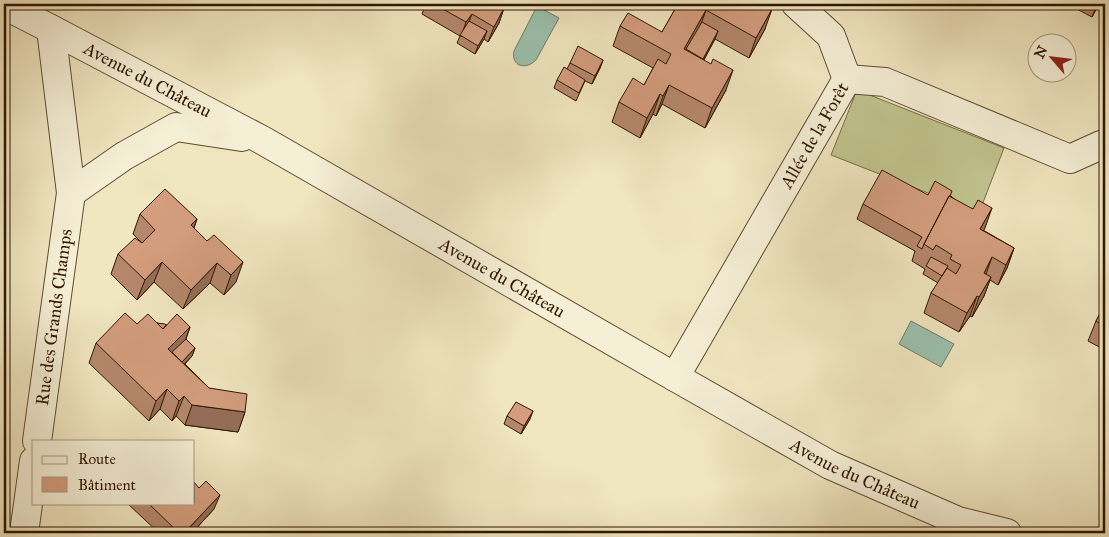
<svg xmlns="http://www.w3.org/2000/svg" width="1109" height="537" font-family="'IM FELL Great Primer',serif">
<rect width="100%" height="100%" fill="#f0e6c0"/>
<filter id="stains"><feTurbulence type="fractalNoise" baseFrequency=".004" numOctaves="4"/><feColorMatrix values="0 0 0 0 .2 0 0 0 0 .09 0 0 0 0 .02 0 0 0 .5 -.17"/></filter>
<radialGradient id="worn" r=".72"><stop offset=".6" stop-color="#630" stop-opacity="0"/><stop offset="1" stop-color="#630" stop-opacity=".3"/></radialGradient>
<path fill="#c0c38e" stroke="#786d47" d="M 857,90 L 1004,148 L 979,213 L 831,155 Z"/>
<path fill="#9bc0ac" stroke="#717c67" d="M 537,6 L 559,18 L 536,60 C 526,70 511,67 514,51 Z
M 911,321 L 954,344 L 941,367 L 899,344 Z"/>
<g fill="none" stroke-linecap="round" stroke-linejoin="round">
<g stroke="#614b30" stroke-width="30">
<g id="street">
<path d="M 796,4 L 831,36 L 847,79"/>
<path id="s1" d="M 4,5 L 51,29 L 262,140 L 675,377 L 830,465 L 958,521 L 1007,533"/>
<path d="M 71,193 L 124,156 L 176,127 L 242,137"/>
<path id="s2" d="M 675,377 L 847,79 L 885,82 L 1070,159 L 1101,145"/>
<path id="s3" d="M 37,441 L 71,193 L 51,29"/>
<path d="M 24,533 L 34,461"/>
</g>
</g>
<use href="#street" stroke="#f5efd6" stroke-width="28"/>
</g>
<path fill="#b5876c" stroke="#311700" d="M 426,4 L 498,4 L 504,8 L 499,23 L 488,42 L 484,39 L 475,54 L 457,43 L 460,36 L 422,14 Z
M 678,4 L 762,4 L 765,29 L 749,58 L 715,39 L 704,60 L 726,90 L 705,128 L 662,104 L 656,116 L 653,114 L 640,138 L 612,122 L 619,102 L 644,85 L 653,68 L 613,46 L 620,26 L 662,32 Z
M 1072,4 L 1099,4 L 1092,17 L 1071,6 Z
M 603,60 L 600,68 L 592,84 L 585,81 L 576,101 L 554,88 L 557,80 L 567,69 L 570,63 Z
M 928,195 L 951,196 L 985,228 L 983,230 L 1014,248 L 1007,268 L 998,285 L 990,280 L 984,296 L 972,317 L 970,316 L 959,332 L 924,313 L 931,293 L 938,283 L 923,274 L 925,269 L 912,261 L 915,251 L 857,219 L 863,204 Z
M 140,214 L 197,219 L 194,228 L 236,282 L 224,295 L 210,283 L 183,309 L 154,282 L 137,300 L 111,274 L 118,254 L 142,243 L 133,234 Z
M 1105,304 L 1105,350 L 1088,341 L 1096,321 Z
M 157,323 L 166,325 L 190,327 L 186,339 L 195,348 L 192,356 L 185,364 L 209,388 L 245,412 L 238,432 L 185,425 L 176,416 L 172,421 L 160,409 L 149,421 L 89,363 L 96,343 L 137,324 Z
M 507,416 L 530,419 L 521,434 L 504,424 Z
M 129,503 L 194,503 L 214,509 L 192,533 L 159,533 L 128,504 Z"/>
<path fill="#946e58" stroke="#311700" d="M 1097,4 L 1099,4 L 1092,17 Z
M 504,8 L 499,23 L 488,42 L 494,27 Z
M 772,9 L 765,29 L 749,58 L 756,38 Z
M 706,10 L 699,30 L 684,53 L 684,49 Z
M 472,14 L 466,29 L 461,37 L 466,22 Z
M 487,31 L 484,39 L 475,54 L 478,46 Z
M 718,31 L 715,39 L 698,70 L 701,63 Z
M 603,60 L 600,68 L 592,84 L 595,76 Z
M 733,70 L 726,90 L 705,128 L 712,108 Z
M 669,85 L 662,104 L 656,116 L 663,96 Z
M 660,94 L 653,114 L 640,138 L 647,118 Z
M 992,208 L 985,228 L 973,249 L 980,229 Z
M 197,219 L 190,238 L 191,225 Z
M 1014,248 L 1007,268 L 998,285 L 1006,265 Z
M 992,257 L 985,277 L 984,273 Z
M 162,262 L 154,282 L 137,300 L 145,280 Z
M 243,262 L 236,282 L 224,295 L 231,275 Z
M 217,263 L 210,283 L 183,309 L 191,290 Z
M 991,277 L 984,296 L 972,317 L 979,297 Z
M 977,296 L 970,316 L 959,332 L 967,313 Z
M 190,327 L 183,347 L 167,363 L 168,349 Z
M 195,348 L 192,356 L 171,378 L 174,370 Z
M 167,389 L 160,409 L 149,421 L 156,401 Z
M 184,396 L 176,416 L 172,421 L 179,401 Z
M 192,405 L 245,412 L 238,432 L 185,425 Z
M 533,411 L 530,419 L 521,434 L 524,426 Z
M 220,495 L 214,509 L 192,533 L 184,533 Z"/>
<path fill="#d39d7e" stroke="#311700" d="M 434,4 L 498,4 L 504,8 L 494,27 L 472,14 L 466,22 Z
M 678,4 L 762,4 L 772,9 L 756,38 L 706,10 L 684,49 L 711,64 L 713,59 L 733,70 L 712,108 L 669,85 L 663,96 L 660,94 L 647,118 L 619,102 L 633,78 L 644,85 L 658,59 L 666,64 L 671,54 L 620,26 L 628,13 L 662,32 Z
M 469,21 L 487,31 L 478,46 L 460,35 Z
M 702,22 L 718,31 L 703,59 L 686,49 Z
M 578,46 L 603,60 L 595,76 L 570,63 Z
M 564,67 L 585,80 L 579,93 L 557,80 Z
M 4,167 L 7,170 L 4,173 Z
M 882,170 L 928,195 L 935,181 L 952,191 L 950,196 L 949,196 L 924,244 L 922,249 L 917,246 L 922,237 L 863,204 Z
M 165,189 L 197,219 L 191,225 L 207,241 L 214,235 L 243,262 L 231,275 L 217,263 L 191,290 L 162,262 L 145,280 L 118,254 L 135,238 L 142,243 L 155,230 L 140,214 Z
M 949,196 L 973,209 L 978,200 L 992,208 L 980,229 L 1014,248 L 1006,265 L 992,257 L 984,273 L 991,277 L 979,297 L 977,296 L 967,313 L 931,293 L 947,268 L 956,274 L 961,265 L 950,259 L 952,255 L 936,245 L 933,250 L 924,244 Z
M 931,257 L 948,266 L 942,276 L 926,266 Z
M 1105,304 L 1105,327 L 1096,321 Z
M 125,313 L 137,324 L 148,314 L 163,329 L 177,314 L 190,327 L 168,349 L 209,388 L 247,394 L 245,412 L 192,405 L 184,396 L 179,401 L 167,389 L 156,401 L 96,343 Z
M 157,323 L 165,324 L 166,325 L 163,329 Z
M 186,339 L 195,348 L 182,362 L 172,352 Z
M 516,402 L 533,411 L 524,426 L 507,416 Z
M 206,481 L 220,495 L 184,533 L 179,533 L 148,503 L 194,503 L 194,482 L 199,488 Z"/>
<g text-anchor="middle" stroke-width="5" stroke-linejoin="round" paint-order="stroke">
<g font-size="18" fill="#311700" stroke="#f5efd6">
<text dy="6" stroke="none"><textPath href="#s1" startOffset="162">Avenue du Château</textPath></text>
<text dy="6" stroke="none"><textPath href="#s2" startOffset="279">Allée de la Forêt</textPath></text>
<text dy="6" stroke="none"><textPath href="#s1" startOffset="568">Avenue du Château</textPath></text>
<text dy="6" stroke="none"><textPath href="#s3" startOffset="125">Rue des Grands Champs</textPath></text>
<text dy="6" stroke="none"><textPath href="#s1" startOffset="972">Avenue du Château</textPath></text>
</g>
</g>
<rect width="1109" height="537" fill="none" stroke="#f0e6c0" stroke-width="20"/>
<rect x="5" y="5" width="1099" height="527" fill="none" stroke="#311700" stroke-width="2.5"/>
<rect x="10" y="10" width="1089" height="517" fill="none" stroke="#311700"/>
<rect x="32" y="440" width="162" height="65" fill="#f5efd6" stroke="#a79980"/>
<rect x="42" y="456" width="25" height="8" fill="#f5efd6" stroke="#a79980"/>
<text x="78" y="464" font-size="15" fill="#311700">Route</text>
<rect x="42" y="477" width="25" height="15" fill="#d39d7e" stroke="#a79980"/>
<text x="78" y="490" font-size="15" fill="#311700">Bâtiment</text>
<g transform="translate(1052 58) rotate(298)"><circle r="24" fill="#f5efd6" stroke="#a79980"/>
<path d="M0-4L9 19L0 12L-9 19Z" fill="#8f2418"/>
<text y="-8" font-size="14" font-weight="bold" text-anchor="middle" fill="#311700">N</text>
</g>
<rect width="100%" height="100%" filter="url(#stains)"/>
<rect width="100%" height="100%" fill="url(#worn)"/>
</svg>
